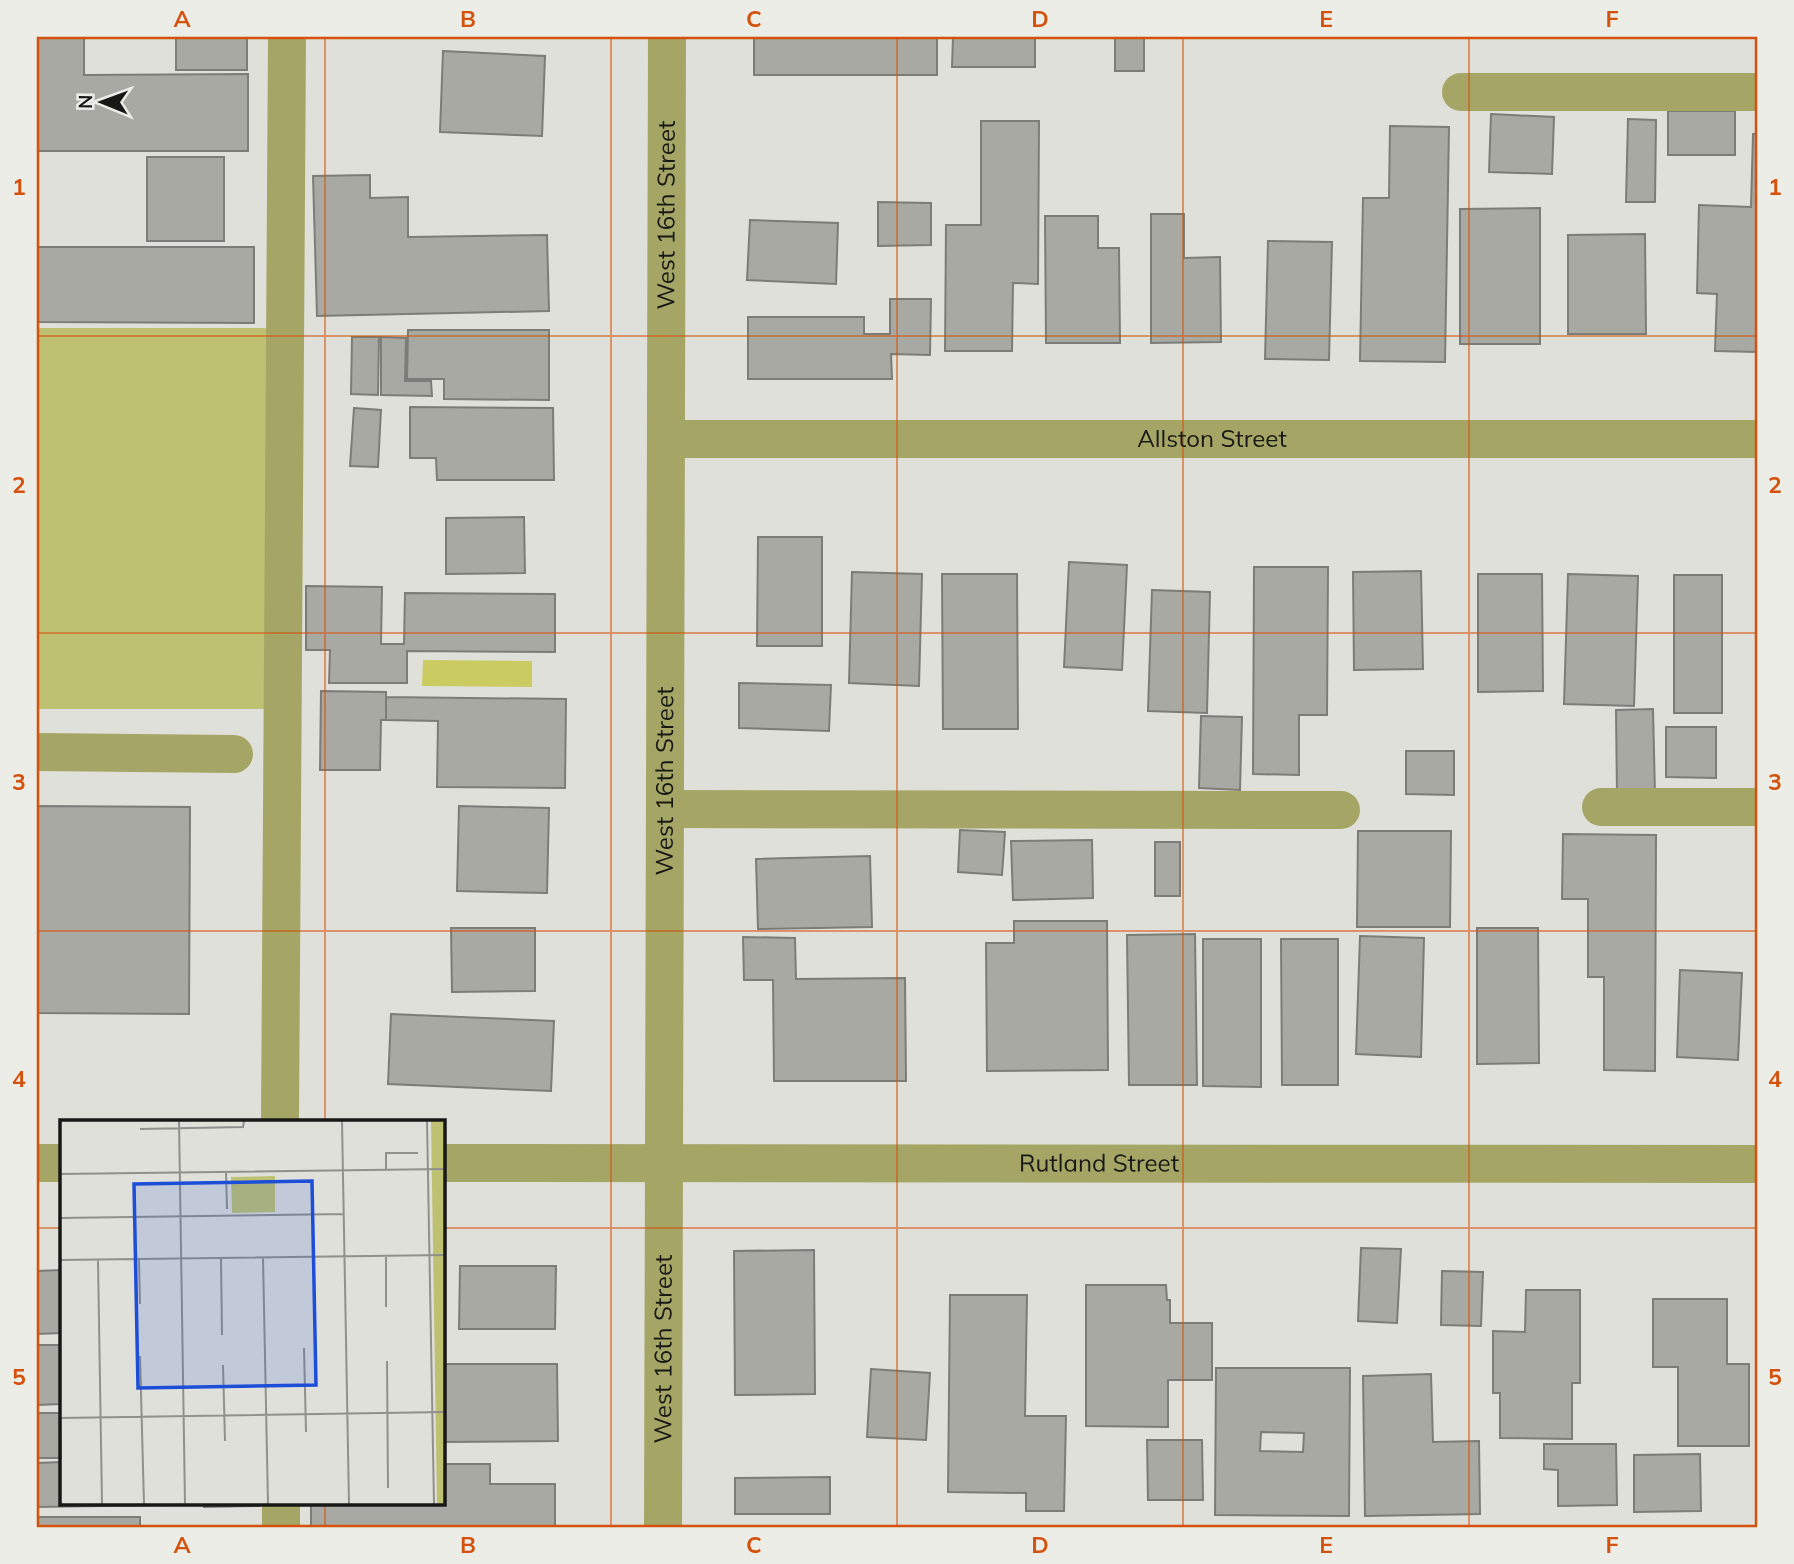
<svg xmlns="http://www.w3.org/2000/svg" width="1794" height="1564" font-family="Mulish,sans-serif">
<rect width="100%" height="100%" fill="#e0e0da"/>
<path fill="#bfc172" d="M 37,328 L 267,328 L 267,709 L 37,709 Z"/>
<path fill="#cacc61" d="M 423,660 L 532,661 L 532,687 L 422,686 Z"/>
<path fill="#a9a9a4" stroke="#7c7d78" stroke-width="2" fill-rule="evenodd" d="M 37,37 L 84,37 L 84,75 L 248,74 L 248,151 L 37,151 Z
M 176,37 L 247,37 L 247,70 L 176,70 Z
M 754,37 L 937,37 L 937,75 L 754,75 Z
M 943,37 L 1035,37 L 1035,67 L 952,67 L 953,37 Z
M 1115,37 L 1144,37 L 1144,71 L 1115,71 Z
M 443,51 L 545,56 L 542,136 L 440,132 Z
M 1668,111 L 1735,111 L 1735,155 L 1668,155 Z
M 1491,114 L 1554,117 L 1552,174 L 1489,172 Z
M 1628,119 L 1656,120 L 1655,202 L 1626,202 Z
M 981,121 L 1039,121 L 1038,284 L 1013,283 L 1012,351 L 945,351 L 946,225 L 981,225 Z
M 1390,126 L 1449,127 L 1445,362 L 1360,361 L 1363,198 L 1389,198 Z
M 1753,134 L 1757,134 L 1757,352 L 1715,351 L 1717,294 L 1697,293 L 1699,205 L 1751,207 Z
M 147,157 L 224,157 L 224,241 L 147,241 Z
M 370,175 L 370,198 L 408,197 L 408,237 L 547,235 L 549,311 L 317,316 L 313,176 Z
M 878,202 L 931,203 L 931,245 L 878,246 Z
M 1540,208 L 1540,344 L 1460,344 L 1460,209 Z
M 1151,214 L 1184,214 L 1184,258 L 1220,257 L 1221,342 L 1151,343 Z
M 1045,216 L 1098,216 L 1098,248 L 1119,248 L 1120,343 L 1046,343 Z
M 750,220 L 838,223 L 836,284 L 747,280 Z
M 1645,234 L 1646,334 L 1568,334 L 1568,235 Z
M 1268,241 L 1332,242 L 1329,360 L 1265,359 Z
M 37,247 L 254,247 L 254,323 L 37,322 Z
M 890,299 L 931,299 L 930,355 L 891,354 L 892,379 L 748,379 L 748,317 L 864,317 L 864,334 L 890,334 Z
M 408,330 L 549,330 L 549,400 L 444,399 L 444,379 L 407,379 Z
M 352,337 L 379,337 L 378,395 L 351,394 Z
M 381,337 L 406,338 L 405,381 L 431,381 L 432,396 L 381,395 Z
M 410,407 L 553,408 L 554,480 L 437,480 L 436,458 L 410,458 Z
M 354,408 L 381,410 L 378,467 L 350,466 Z
M 524,517 L 525,573 L 446,574 L 446,518 Z
M 758,537 L 822,537 L 822,646 L 757,646 Z
M 1069,562 L 1127,565 L 1122,670 L 1064,667 Z
M 1254,567 L 1328,567 L 1327,715 L 1299,715 L 1299,775 L 1253,774 Z
M 1421,571 L 1423,669 L 1354,670 L 1353,572 Z
M 852,572 L 922,574 L 919,686 L 849,683 Z
M 942,574 L 1017,574 L 1018,729 L 943,729 Z
M 1478,574 L 1542,574 L 1543,691 L 1478,692 Z
M 1568,574 L 1638,576 L 1634,706 L 1564,704 Z
M 1674,575 L 1722,575 L 1722,713 L 1674,713 Z
M 306,586 L 382,587 L 381,644 L 404,644 L 405,593 L 555,594 L 555,652 L 407,651 L 407,683 L 329,683 L 330,650 L 306,650 Z
M 1152,590 L 1210,592 L 1207,713 L 1148,711 Z
M 739,683 L 831,685 L 829,731 L 739,728 Z
M 321,691 L 386,692 L 386,720 L 381,720 L 380,770 L 320,770 Z
M 386,697 L 566,699 L 565,788 L 437,787 L 438,721 L 386,720 Z
M 1653,709 L 1655,795 L 1617,796 L 1616,710 Z
M 1201,716 L 1242,717 L 1240,790 L 1199,788 Z
M 1666,727 L 1716,727 L 1716,778 L 1666,777 Z
M 1406,751 L 1454,751 L 1454,795 L 1406,794 Z
M 37,806 L 190,807 L 189,1014 L 37,1013 Z
M 459,806 L 549,808 L 547,893 L 457,891 Z
M 960,830 L 1005,832 L 1002,875 L 958,872 Z
M 1358,831 L 1451,831 L 1450,927 L 1357,927 Z
M 1563,834 L 1656,835 L 1655,1071 L 1604,1070 L 1604,977 L 1588,977 L 1588,899 L 1562,899 Z
M 1092,840 L 1093,898 L 1013,900 L 1011,841 Z
M 1155,842 L 1180,842 L 1180,896 L 1155,896 Z
M 870,856 L 872,927 L 758,929 L 756,859 Z
M 1014,921 L 1107,921 L 1108,1070 L 987,1071 L 986,943 L 1014,943 Z
M 451,928 L 535,928 L 535,991 L 452,992 Z
M 1477,928 L 1538,928 L 1539,1063 L 1477,1064 Z
M 1195,934 L 1197,1085 L 1129,1085 L 1127,935 Z
M 1360,936 L 1424,938 L 1421,1057 L 1356,1054 Z
M 743,937 L 795,938 L 796,979 L 905,978 L 906,1081 L 774,1081 L 773,980 L 744,980 Z
M 1203,939 L 1261,939 L 1261,1087 L 1203,1086 Z
M 1281,939 L 1338,939 L 1338,1085 L 1282,1085 Z
M 1680,970 L 1742,973 L 1738,1060 L 1677,1057 Z
M 391,1014 L 554,1021 L 551,1091 L 388,1084 Z
M 1361,1248 L 1401,1249 L 1397,1323 L 1358,1321 Z
M 814,1250 L 815,1394 L 735,1395 L 734,1251 Z
M 460,1266 L 556,1266 L 555,1329 L 459,1329 Z
M 61,1270 L 61,1333 L 37,1334 L 37,1271 Z
M 1442,1271 L 1483,1272 L 1481,1326 L 1441,1325 Z
M 1086,1285 L 1166,1285 L 1167,1300 L 1170,1300 L 1170,1323 L 1212,1323 L 1212,1380 L 1168,1380 L 1168,1427 L 1086,1426 Z
M 1526,1290 L 1580,1290 L 1580,1383 L 1572,1383 L 1572,1439 L 1500,1438 L 1500,1393 L 1493,1393 L 1493,1331 L 1525,1332 Z
M 950,1295 L 1027,1295 L 1025,1416 L 1066,1416 L 1064,1511 L 1026,1511 L 1026,1493 L 948,1492 Z
M 1653,1299 L 1727,1299 L 1727,1364 L 1749,1364 L 1749,1446 L 1678,1446 L 1678,1367 L 1653,1367 Z
M 37,1345 L 61,1345 L 61,1404 L 37,1405 Z
M 443,1364 L 557,1364 L 558,1441 L 443,1442 Z
M 1216,1368 L 1350,1368 L 1349,1516 L 1215,1515 ZM 1261,1432 L 1304,1433 L 1303,1452 L 1260,1451 Z
M 871,1369 L 930,1373 L 926,1440 L 867,1437 Z
M 1431,1374 L 1433,1442 L 1479,1441 L 1480,1514 L 1365,1516 L 1363,1376 Z
M 37,1413 L 61,1413 L 61,1458 L 37,1458 Z
M 1147,1440 L 1202,1440 L 1203,1500 L 1148,1500 Z
M 1544,1444 L 1616,1444 L 1617,1505 L 1558,1506 L 1558,1470 L 1544,1469 Z
M 1700,1454 L 1701,1511 L 1634,1512 L 1634,1455 Z
M 61,1462 L 61,1503 L 163,1503 L 163,1505 L 37,1507 L 37,1463 Z
M 443,1464 L 490,1464 L 490,1484 L 555,1484 L 555,1527 L 311,1527 L 311,1503 L 443,1503 Z
M 830,1477 L 830,1514 L 735,1514 L 735,1478 Z
M 204,1503 L 259,1503 L 259,1506 L 204,1507 Z
M 37,1517 L 140,1517 L 140,1527 L 37,1527 Z"/>
<g fill="none" stroke-linecap="round" stroke-linejoin="round">
<g stroke="#a5a666" stroke-width="38">
<path d="M 1461,92 L 1757,92"/>
<path id="s1" d="M 666,439 L 1757,439"/>
<path d="M 37,752 L 234,754"/>
<path d="M 1601,807 L 1757,807"/>
<path d="M 665,809 L 1341,810"/>
<path d="M 280,1121 L 287,37"/>
<path d="M 37,1163 L 61,1163"/>
<path id="s2" d="M 443,1163 L 1757,1164"/>
<path d="M 281,1503 L 281,1527"/>
<path id="s3" d="M 663,1527 L 667,37"/>
</g>
</g>
<path fill="none" stroke="#d3520d" stroke-width="2" stroke-opacity="0.55" d="M 325,37 L 325,1121M 611,37 L 611,1527M 897,37 L 897,1527M 1183,37 L 1183,1527M 1469,37 L 1469,1527M 37,336 L 1757,336M 37,633 L 1757,633M 37,931 L 1757,931M 37,1228 L 61,1228M 443,1228 L 1757,1228M 325,1503 L 325,1527"/>
<g text-anchor="middle" stroke-width="5" stroke-linejoin="round" paint-order="stroke">
<g font-size="24" fill="#181816" stroke="#edede7">
<text dy="8" stroke="none"><textPath href="#s3" startOffset="1312">West 16th Street</textPath></text>
<text dy="8" stroke="none"><textPath href="#s1" startOffset="546">Allston Street</textPath></text>
<text dy="8" stroke="none"><textPath href="#s3" startOffset="746">West 16th Street</textPath></text>
<text dy="8" stroke="none"><textPath href="#s2" startOffset="656">Rutland Street</textPath></text>
<text dy="8" stroke="none"><textPath href="#s3" startOffset="178">West 16th Street</textPath></text>
</g>
</g>
<g transform="translate(60 1120)">
<rect width="385" height="385" fill="#e0e0da"/>
<path d="M 371,1 L 385,1 L 385,384 L 377,384 ZM 215,56 L 215,92 L 172,93 L 171,57 Z" fill="#bfc172"/>
<path fill="none" stroke="#90908c" stroke-width="2" d="M 119,1 L 125,384M 282,1 L 289,384M 367,1 L 374,384M 80,9 L 183,7 L 184,1M 326,49 L 326,33 L 358,33M 166,51 L 167,89M 0,54 L 385,49M 0,98 L 284,94M 203,138 L 208,384M 161,139 L 162,215M 0,140 L 385,135M 38,140 L 42,384M 79,140 L 80,184M 326,187 L 326,136M 244,228 L 246,312M 80,236 L 84,384M 327,241 L 328,368M 163,245 L 165,321M 0,295 L 1,339M 0,298 L 385,292"/>
<path fill="#1d4ed8" fill-opacity="0.15" stroke="#1d4ed8" stroke-width="3.5" d="M 252,61 L 256,265 L 78,268 L 74,64 Z"/>
<rect width="385" height="385" fill="none" stroke="#181816" stroke-width="3.5"/>
</g>
<rect width="1794" height="1564" fill="none" stroke="#edede7" stroke-width="77"/>
<g transform="translate(102 102) rotate(271)" stroke="#edede7" stroke-width="5" paint-order="stroke">
<path d="M0-5L12 26L0 18L-12 26Z" fill="#181816"/>
<text y="-10" font-size="19" font-weight="bold" text-anchor="middle" fill="#181816">N</text>
</g>
<rect x="38" y="38" width="1718" height="1488" fill="none" stroke="#d3520d" stroke-width="2.5"/>
<g font-size="23" text-anchor="middle" font-weight="bold" fill="#d3520d">
<text x="182" y="27">A</text>
<text x="468" y="27">B</text>
<text x="754" y="27">C</text>
<text x="1040" y="27">D</text>
<text x="1326" y="27">E</text>
<text x="1612" y="27">F</text>
<text x="19" y="195">1</text>
<text x="1775" y="195">1</text>
<text x="19" y="493">2</text>
<text x="1775" y="493">2</text>
<text x="19" y="790">3</text>
<text x="1775" y="790">3</text>
<text x="19" y="1087">4</text>
<text x="1775" y="1087">4</text>
<text x="19" y="1385">5</text>
<text x="1775" y="1385">5</text>
<text x="182" y="1553">A</text>
<text x="468" y="1553">B</text>
<text x="754" y="1553">C</text>
<text x="1040" y="1553">D</text>
<text x="1326" y="1553">E</text>
<text x="1612" y="1553">F</text>
</g>
</svg>
